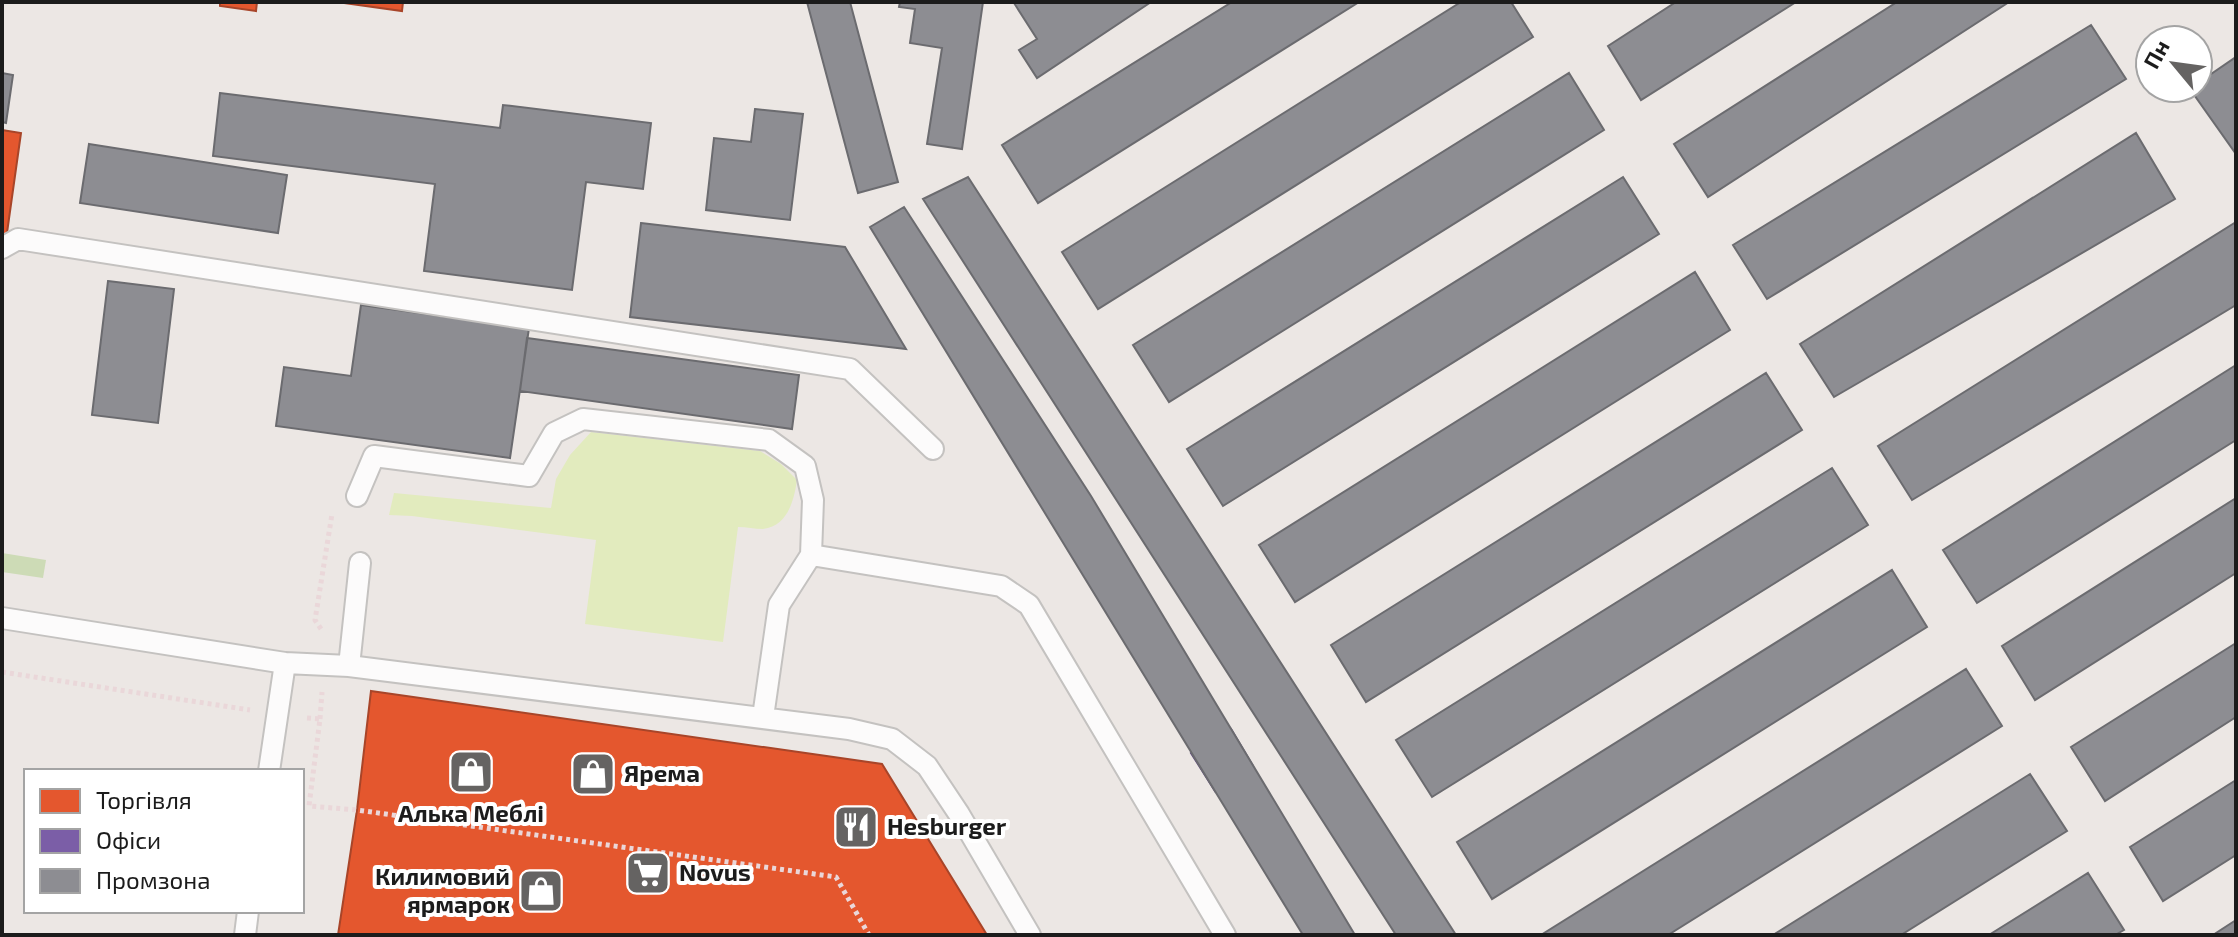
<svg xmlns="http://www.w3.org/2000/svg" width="2238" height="937" font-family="'Exo 2',sans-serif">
<rect width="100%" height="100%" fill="#ece7e4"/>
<path fill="#e2ebbe" d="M 591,432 L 760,451 L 781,464 L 797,480 C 794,500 788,526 763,529 C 755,529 746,527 738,527 L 723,642 L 585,624 L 596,540 L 412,516 L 389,515 L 394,493 L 551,508 L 556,479 L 570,455 Z"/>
<path fill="#cddbb6" d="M 2,553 L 46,560 L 43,578 L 2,572 Z"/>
<path fill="#e4572e" stroke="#a84529" stroke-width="2" d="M 220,2 L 257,2 L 256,11 L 220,6 Z
M 337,2 L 403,2 L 402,11 Z
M 2,130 L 21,133 L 6,240 L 2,239 Z
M 371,691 L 882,764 L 987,935 L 338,935 L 357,810 Z"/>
<path fill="#7b5ea7" stroke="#5e4a7d" stroke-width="2" d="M 1231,729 L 1253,766 L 1215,791 L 1191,753 Z"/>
<path fill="#8d8d92" stroke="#6b6b6f" stroke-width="2" d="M 807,2 L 850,2 L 898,182 L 858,193 Z
M 900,2 L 983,2 L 962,149 L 927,144 L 942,48 L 910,43 L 915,9 L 899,7 Z
M 1016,2 L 1151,2 L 1037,78 L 1019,50 L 1037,39 L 1014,3 Z
M 1232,2 L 1359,2 L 1038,203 L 1002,145 Z
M 1461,2 L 1511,2 L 1533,37 L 1098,309 L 1062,252 Z
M 1676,2 L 1796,2 L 1641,100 L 1608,46 Z
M 1897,2 L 2009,2 L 1708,197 L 1674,144 Z
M 2091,25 L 2126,79 L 1767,299 L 1733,245 Z
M 2236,57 L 2236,154 L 2190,89 L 2198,88 L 2198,83 Z
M 2,73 L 13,75 L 6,123 L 2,122 Z
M 1569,73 L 1604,130 L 1169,402 L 1133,345 Z
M 220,93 L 500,128 L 503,105 L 651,123 L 643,189 L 586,182 L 572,290 L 424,271 L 435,184 L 213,156 Z
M 755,109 L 803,114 L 790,220 L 706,210 L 714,138 L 751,142 Z
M 2136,133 L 2175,199 L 1834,397 L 1800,344 Z
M 89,144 L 287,175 L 278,233 L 80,203 Z
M 968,177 L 1456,935 L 1396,935 L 923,199 Z
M 1623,177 L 1659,234 L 1223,506 L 1187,449 Z
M 904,207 L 1091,496 L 1355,935 L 1303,935 L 870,227 Z
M 2236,222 L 2236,305 L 1912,500 L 1878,446 Z
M 641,223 L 845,247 L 906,349 L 630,317 Z
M 1695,272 L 1730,330 L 1295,602 L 1259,545 Z
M 108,281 L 174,289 L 158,423 L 92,415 Z
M 361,305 L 529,328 L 510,458 L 276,426 L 284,367 L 351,376 Z
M 527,338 L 799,375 L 792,429 L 520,391 Z
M 2236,365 L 2236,440 L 1977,603 L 1943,550 Z
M 1766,373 L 1802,430 L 1366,702 L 1331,645 Z
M 1832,468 L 1868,525 L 1432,797 L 1396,740 Z
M 2236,498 L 2236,573 L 2035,700 L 2002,646 Z
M 1892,570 L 1927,627 L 1492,899 L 1457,842 Z
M 2236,643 L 2236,717 L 2105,801 L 2071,747 Z
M 1966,669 L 2002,726 L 1668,935 L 1541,935 Z
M 2030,774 L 2067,831 L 1901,935 L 1773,935 Z
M 2236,780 L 2236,855 L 2163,901 L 2130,847 Z
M 2088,873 L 2124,930 L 2115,935 L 1989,935 Z
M 2236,920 L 2236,935 L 2213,935 Z"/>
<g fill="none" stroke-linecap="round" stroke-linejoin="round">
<g stroke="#c4c2c0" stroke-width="24">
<path id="service" d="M 2,248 L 18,239 L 850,369 L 933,449
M 357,496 L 374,456 L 529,476 L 554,433 L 583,419 L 769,440 L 805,466 L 813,500 L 811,555
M 2,618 L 285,663 L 349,666 L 849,729 L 892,739 L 927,766 L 959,814 L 1030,935
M 349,666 L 360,563
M 763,717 L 779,605 L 811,555 L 1001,586 L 1029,605 L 1225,935
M 269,771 L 285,663
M 245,935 L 248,911"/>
</g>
<path stroke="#ead7d9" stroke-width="5" stroke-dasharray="4 4" stroke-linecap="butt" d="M 321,629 L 315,620 L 332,514
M 2,672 L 250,710
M 307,718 L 320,719 L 309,806 L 357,810 L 836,877 L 869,935
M 320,719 L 322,692"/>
<use href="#service" stroke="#fcfbfb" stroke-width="20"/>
</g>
<defs>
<g id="shop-square" transform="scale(2.3)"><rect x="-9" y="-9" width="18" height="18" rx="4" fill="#656362" stroke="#fff"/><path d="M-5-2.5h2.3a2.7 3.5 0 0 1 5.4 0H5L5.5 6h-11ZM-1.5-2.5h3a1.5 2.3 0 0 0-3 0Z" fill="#fff"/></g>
<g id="restaurant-square" transform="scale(2.3)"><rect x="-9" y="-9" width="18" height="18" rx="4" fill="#656362" stroke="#fff"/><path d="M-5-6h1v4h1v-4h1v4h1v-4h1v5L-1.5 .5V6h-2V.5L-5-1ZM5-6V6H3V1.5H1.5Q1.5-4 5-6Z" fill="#fff"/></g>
<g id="supermarket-square" transform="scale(2.3)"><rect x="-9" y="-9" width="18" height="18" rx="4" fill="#656362" stroke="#fff"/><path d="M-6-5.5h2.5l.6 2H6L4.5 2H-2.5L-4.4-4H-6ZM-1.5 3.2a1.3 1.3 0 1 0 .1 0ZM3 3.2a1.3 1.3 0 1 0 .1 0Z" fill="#fff"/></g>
</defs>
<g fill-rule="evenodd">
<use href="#shop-square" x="471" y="772"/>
<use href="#shop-square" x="593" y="774"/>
<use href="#restaurant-square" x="856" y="827"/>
<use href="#supermarket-square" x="648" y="873"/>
<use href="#shop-square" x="541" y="891"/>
</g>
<g text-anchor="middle" stroke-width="8" stroke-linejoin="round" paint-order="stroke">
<g font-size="24" font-weight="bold" fill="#1c1c1c" stroke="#fff" text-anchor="start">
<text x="624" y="782">Ярема</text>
<text x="471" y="822" text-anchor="middle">Алька Меблі</text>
<text x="887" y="835">Hesburger</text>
<text x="679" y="881">Novus</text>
<text x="510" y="885" text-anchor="end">Килимовий<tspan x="510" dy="28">ярмарок</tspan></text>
</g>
</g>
<rect width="2238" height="937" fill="none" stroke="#1c1c1c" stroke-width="8"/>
<rect x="24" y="769" width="280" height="144" fill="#ffffff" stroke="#a4a4a4" stroke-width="2"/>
<rect x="40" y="789" width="40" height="24" fill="#e4572e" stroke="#a4a4a4" stroke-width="2"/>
<text x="96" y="809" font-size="24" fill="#1c1c1c">Торгівля</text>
<rect x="40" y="829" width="40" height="24" fill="#7b5ea7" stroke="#a4a4a4" stroke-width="2"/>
<text x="96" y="849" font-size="24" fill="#1c1c1c">Офіси</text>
<rect x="40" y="869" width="40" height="24" fill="#8d8d92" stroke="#a4a4a4" stroke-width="2"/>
<text x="96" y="889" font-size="24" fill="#1c1c1c">Промзона</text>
<g transform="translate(2174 64) rotate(299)"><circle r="38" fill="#ffffff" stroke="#a4a4a4" stroke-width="2"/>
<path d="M0-6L14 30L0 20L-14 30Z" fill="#656362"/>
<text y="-12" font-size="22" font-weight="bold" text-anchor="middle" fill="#1c1c1c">Пн</text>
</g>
</svg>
